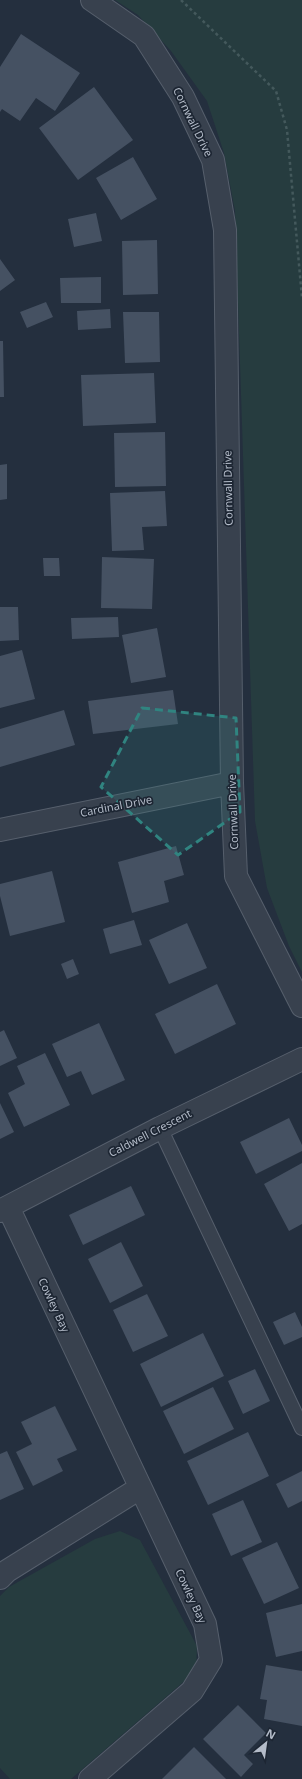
<svg xmlns="http://www.w3.org/2000/svg" width="302" height="1779" font-family="'Noto Sans',sans-serif">
<rect width="100%" height="100%" fill="#242f3e"/>
<path fill="#263c3f" d="M 115,0 L 302,0 L 302,972 L 289,946 L 267,888 L 255,821 L 235,211 L 224,153 L 207,101 L 171,51 L 138,15 Z
M 120,1531 L 140,1540 L 197,1646 L 196,1671 L 71,1779 L 10,1779 L 0,1768 L 0,1596 L 9,1587 L 95,1539 Z"/>
<path fill="#455162" d="M 21,34 L 80,73 L 55,111 L 36,98 L 20,121 L 2,109 L 0,112 L 0,67 Z
M 94,87 L 133,140 L 78,180 L 39,128 Z
M 133,157 L 157,199 L 121,220 L 96,178 Z
M 96,213 L 102,241 L 74,247 L 68,219 Z
M 157,240 L 158,294 L 123,295 L 122,241 Z
M 0,259 L 15,280 L 0,291 Z
M 101,277 L 101,303 L 61,303 L 60,278 Z
M 46,302 L 53,317 L 27,328 L 20,312 Z
M 110,309 L 111,328 L 78,330 L 77,311 Z
M 123,312 L 159,312 L 160,362 L 125,363 Z
M 0,341 L 3,341 L 4,397 L 0,397 Z
M 154,373 L 156,423 L 83,426 L 81,375 Z
M 165,432 L 166,486 L 115,487 L 114,433 Z
M 7,464 L 7,499 L 0,500 L 0,465 Z
M 165,491 L 167,526 L 142,527 L 144,550 L 112,551 L 110,493 Z
M 102,557 L 154,559 L 152,609 L 101,608 Z
M 43,558 L 59,558 L 60,576 L 44,576 Z
M 0,607 L 18,607 L 19,640 L 0,641 Z
M 118,617 L 119,637 L 72,639 L 71,618 Z
M 157,628 L 166,677 L 131,683 L 122,635 Z
M 22,650 L 35,699 L 0,708 L 0,656 Z
M 173,690 L 178,724 L 93,734 L 88,701 Z
M 64,710 L 75,745 L 0,767 L 0,729 Z
M 176,846 L 184,875 L 164,881 L 169,902 L 132,913 L 118,862 Z
M 52,871 L 65,922 L 10,936 L 0,896 L 0,884 Z
M 134,920 L 142,945 L 110,954 L 103,929 Z
M 187,923 L 207,968 L 169,984 L 149,940 Z
M 73,959 L 79,974 L 67,979 L 61,964 Z
M 217,984 L 236,1024 L 175,1054 L 155,1014 Z
M 99,1023 L 125,1080 L 92,1095 L 81,1071 L 67,1077 L 52,1044 Z
M 4,1030 L 17,1058 L 0,1066 L 0,1032 Z
M 45,1053 L 70,1105 L 24,1127 L 8,1093 L 25,1084 L 17,1066 Z
M 0,1103 L 14,1132 L 0,1139 Z
M 289,1118 L 302,1145 L 302,1151 L 256,1174 L 240,1142 Z
M 302,1163 L 302,1224 L 289,1231 L 264,1184 Z
M 131,1186 L 145,1215 L 83,1245 L 69,1215 Z
M 121,1242 L 143,1286 L 110,1303 L 88,1259 Z
M 147,1294 L 168,1336 L 133,1352 L 113,1310 Z
M 295,1312 L 302,1327 L 302,1337 L 284,1345 L 273,1322 Z
M 203,1333 L 224,1376 L 161,1407 L 140,1364 Z
M 255,1369 L 270,1401 L 243,1414 L 228,1381 Z
M 213,1387 L 234,1429 L 184,1454 L 163,1411 Z
M 55,1406 L 77,1450 L 57,1459 L 63,1471 L 33,1486 L 16,1452 L 32,1444 L 21,1422 Z
M 248,1432 L 269,1476 L 208,1505 L 187,1461 Z
M 7,1451 L 24,1489 L 0,1500 L 0,1454 Z
M 302,1471 L 302,1501 L 288,1508 L 276,1484 Z
M 243,1500 L 262,1542 L 231,1556 L 212,1514 Z
M 277,1542 L 299,1588 L 264,1604 L 242,1558 Z
M 302,1604 L 302,1651 L 276,1657 L 266,1613 Z
M 266,1665 L 302,1671 L 302,1726 L 264,1719 L 267,1700 L 260,1699 Z
M 238,1705 L 266,1733 L 244,1755 L 253,1764 L 241,1777 L 203,1739 Z
M 194,1747 L 226,1779 L 162,1779 Z"/>
<g fill="none" stroke-linecap="round" stroke-linejoin="round">
<g stroke="#565f6c" stroke-width="16">
<path id="service" d="M 160,1128 L 302,1428"/>
</g>
<g stroke="#565f6c" stroke-width="24">
<path id="minor" d="M 92,0 L 144,36 L 183,97 L 213,160 L 225,230 L 232,783 L 236,876 L 302,1006
M 0,830 L 232,783
M 8,1207 L 205,1624 L 211,1660 L 192,1691 L 90,1779
M 0,1211 L 160,1128 L 302,1059
M 0,1578 L 7,1571 L 140,1488"/>
</g>
<path stroke="#44595c" stroke-width="2.5" stroke-dasharray="3 3" stroke-linecap="butt" d="M 181,0 L 276,91 L 287,130 L 302,298"/>
<use href="#service" stroke="#38414e" stroke-width="14"/>
<use href="#minor" stroke="#38414e" stroke-width="22"/>
</g>
<path fill="#308480" fill-opacity="0.2" stroke="#308480" stroke-width="3" stroke-dasharray="8 5" stroke-linejoin="round" d="M 142,708 L 236,718 L 240,812 L 178,855 L 101,787 Z"/>
<g text-anchor="middle" stroke-width="3.5" stroke-linejoin="round" paint-order="stroke">
<g font-size="11" fill="#b4bcc9" stroke="#1d2633">
<text transform="translate(193 122) rotate(64)" y="4">Cornwall Drive</text>
<text transform="translate(228 488) rotate(-91)" y="4">Cornwall Drive</text>
<text transform="translate(116 806) rotate(-11)" y="4">Cardinal Drive</text>
<text transform="translate(233 812) rotate(-92)" y="4">Cornwall Drive</text>
<text transform="translate(150 1133) rotate(-27)" y="4">Caldwell Crescent</text>
<text transform="translate(54 1305) rotate(65)" y="4">Cowley Bay</text>
<text transform="translate(191 1596) rotate(65)" y="4">Cowley Bay</text>
</g>
</g>
<g transform="translate(266 1743) rotate(29)" stroke="#1d2633" stroke-width="3" paint-order="stroke">
<path d="M0-3L7 15L0 10L-7 15Z" fill="#b4bcc9"/>
<text y="-6" font-size="11" font-weight="bold" text-anchor="middle" fill="#b4bcc9">N</text>
</g>
</svg>
